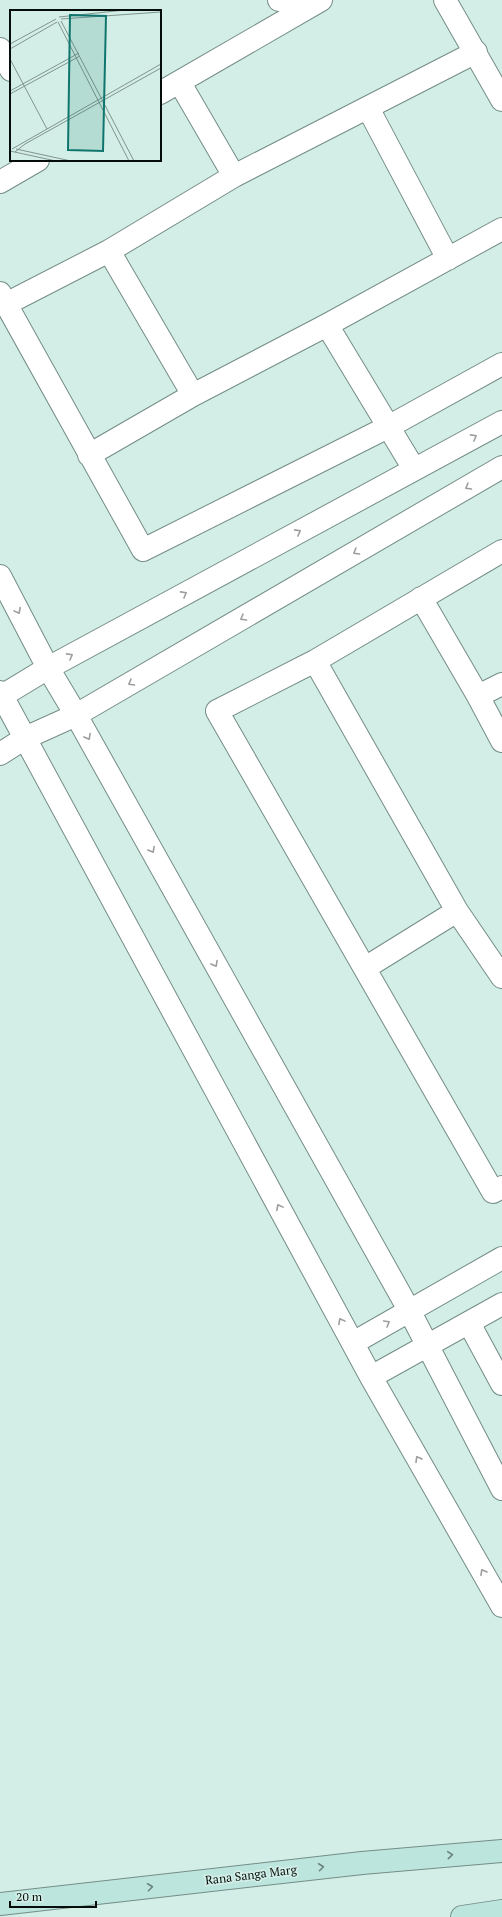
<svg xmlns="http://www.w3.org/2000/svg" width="502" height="1917" font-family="'PT Serif',serif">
<rect width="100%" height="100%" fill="#d3eee6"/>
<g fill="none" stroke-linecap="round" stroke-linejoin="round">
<g stroke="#748d86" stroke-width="24">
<path id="minor" d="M 279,0 L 311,6
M 445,0 L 502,100
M 0,49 L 11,70
M 180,83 L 234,176 L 109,251 L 193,395 L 327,325 L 502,229
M 160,93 L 321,0
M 368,108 L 448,259
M 234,176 L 476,52
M 0,182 L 38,160
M 0,293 L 143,550 L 388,427 L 502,364
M 6,304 L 109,251
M 327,325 L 414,469
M 89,455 L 193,395
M 502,551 L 315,661 L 217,711 L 493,1192 L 502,1187
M 421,598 L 478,696
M 315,661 L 457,911 L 502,977
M 502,684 L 478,696 L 502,741
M 365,968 L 457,911
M 469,1323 L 502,1384"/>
</g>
<g stroke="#748d86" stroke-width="24">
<path id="tertiary" d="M 0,576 L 48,668 L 76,715 L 409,1310 L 502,1489
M 0,692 L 371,1377 L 502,1606
M 0,697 L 48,668 L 502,422
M 0,754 L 25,738 L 76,715 L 502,467
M 353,1343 L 502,1258
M 371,1377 L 502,1304"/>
</g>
<g stroke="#748d86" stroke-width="24">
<path id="secondary" d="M 0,1904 L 362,1863 L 502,1851
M 462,1917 L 502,1911"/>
</g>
<use href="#minor" stroke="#fff" stroke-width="22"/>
<use href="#tertiary" stroke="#fff" stroke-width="22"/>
<use href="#secondary" stroke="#bce5de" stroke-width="22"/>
</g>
<defs><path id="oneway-chevron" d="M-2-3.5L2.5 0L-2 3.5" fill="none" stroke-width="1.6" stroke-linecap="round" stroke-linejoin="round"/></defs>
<g stroke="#9b9e9d">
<use href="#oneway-chevron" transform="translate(474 437) rotate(-29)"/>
<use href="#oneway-chevron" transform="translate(468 487) rotate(150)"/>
<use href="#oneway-chevron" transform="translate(298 532) rotate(-28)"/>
<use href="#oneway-chevron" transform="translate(356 552) rotate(150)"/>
<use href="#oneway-chevron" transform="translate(184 594) rotate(-29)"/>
<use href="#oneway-chevron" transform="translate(18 611) rotate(62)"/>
<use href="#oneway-chevron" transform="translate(243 618) rotate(150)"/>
<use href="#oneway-chevron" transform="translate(70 656) rotate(-29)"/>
<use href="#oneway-chevron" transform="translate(131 683) rotate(150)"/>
<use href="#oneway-chevron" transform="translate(88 737) rotate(61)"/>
<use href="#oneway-chevron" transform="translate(152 850) rotate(61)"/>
<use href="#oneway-chevron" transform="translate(215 964) rotate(61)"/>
<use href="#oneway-chevron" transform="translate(279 1207) rotate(-118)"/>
<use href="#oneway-chevron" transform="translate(341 1321) rotate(-118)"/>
<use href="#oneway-chevron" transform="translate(387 1323) rotate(-30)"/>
<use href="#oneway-chevron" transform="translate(418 1459) rotate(-120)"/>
<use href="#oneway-chevron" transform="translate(483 1572) rotate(-120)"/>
</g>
<g stroke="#6a847f">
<use href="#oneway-chevron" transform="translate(450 1855) rotate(-5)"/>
<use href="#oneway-chevron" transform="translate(321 1867) rotate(-7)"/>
<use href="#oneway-chevron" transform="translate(150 1887) rotate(-7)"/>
</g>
<g text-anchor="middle" stroke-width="3.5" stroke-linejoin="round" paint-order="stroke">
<g font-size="12" fill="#050d0b" stroke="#d3eee6">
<text transform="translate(251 1875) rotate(-7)" y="4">Rana Sanga Marg</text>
</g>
</g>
<g transform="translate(10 10)">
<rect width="151" height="151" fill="#d3eee6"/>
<path fill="none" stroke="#81948e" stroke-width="1" d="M 49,7 L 115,0M 51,9 L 151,2M 51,11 L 124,151M 48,12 L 119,151M 0,34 L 46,9M 0,39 L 47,12M 0,49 L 37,119M 0,81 L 69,43M 0,84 L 70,46M 2,139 L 151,54M 6,139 L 61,151M 0,141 L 46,151M 5,142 L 15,134 L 151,58"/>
<path fill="#0f766e" fill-opacity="0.15" stroke="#0f766e" stroke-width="2" d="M 60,5 L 96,6 L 93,141 L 58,140 Z"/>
<rect width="151" height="151" fill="none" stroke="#050d0b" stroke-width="2"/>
</g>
<path d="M10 1901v6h86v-6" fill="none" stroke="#050d0b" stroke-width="2"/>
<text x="16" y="1901" font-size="12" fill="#050d0b" stroke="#d3eee6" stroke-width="3" paint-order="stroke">20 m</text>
</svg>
